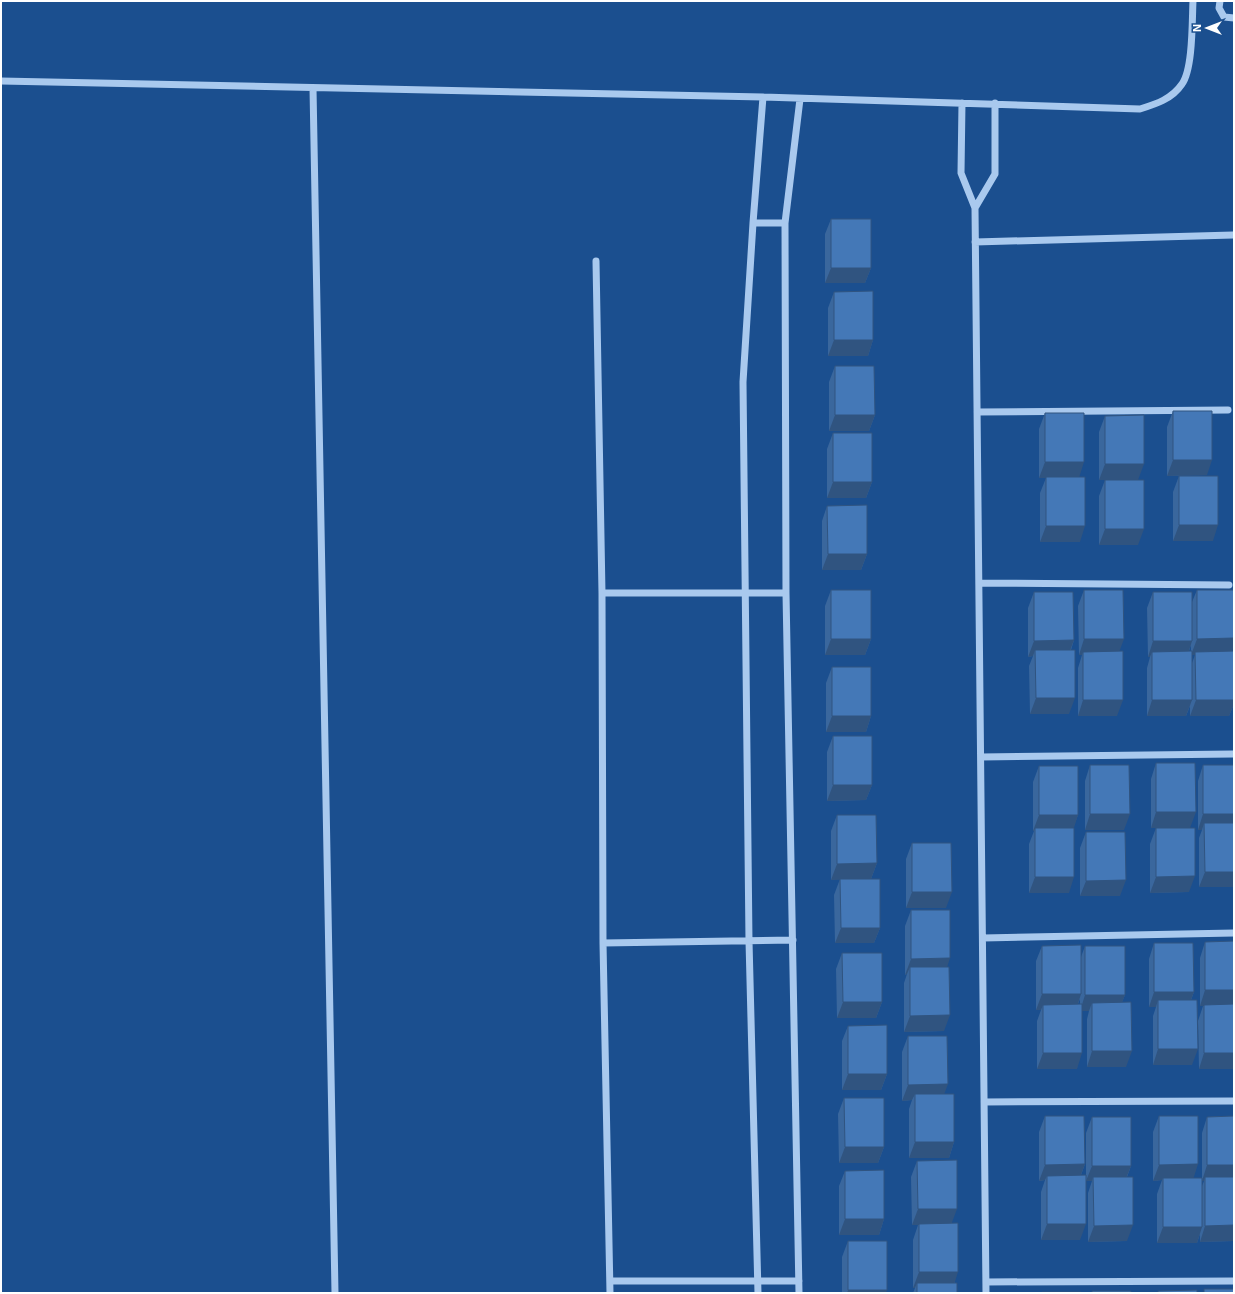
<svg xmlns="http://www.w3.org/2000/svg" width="1235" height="1294" font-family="Helvetica,sans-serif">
<rect width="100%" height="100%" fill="#1b4f8f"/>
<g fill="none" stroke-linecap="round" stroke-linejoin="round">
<path stroke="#a9c9ee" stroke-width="7" d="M 1220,1 L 1219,8 L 1224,17 L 1234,18
M 1,81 L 763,97 L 1140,109 C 1156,104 1172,99 1182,84 C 1193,69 1192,21 1193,1
M 313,88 L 335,1293
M 962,103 L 961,173 L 975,208 L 986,1293
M 975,208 L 995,174 L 995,103
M 753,223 L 785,223
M 975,242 L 1233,235
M 596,261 L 602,593 L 603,943 L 610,1293
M 977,412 L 1228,410
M 979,583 L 1229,585
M 602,593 L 786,593
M 981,757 L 1233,754
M 983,938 L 1234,933
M 603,943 L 793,940
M 984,1102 L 1234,1101
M 610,1281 L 799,1281
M 986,1282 L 1234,1281
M 758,1293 L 749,941 L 743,382 L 753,223 L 763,97
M 799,1293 L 786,593 L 785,223 L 800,99"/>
</g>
<path fill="#3a679d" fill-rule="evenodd" d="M 831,219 L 871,268 L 865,283 L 825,283 L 825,234 Z
M 834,292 L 873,340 L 868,356 L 828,356 L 828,308 Z
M 835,366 L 875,415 L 869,431 L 829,431 L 829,382 Z
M 1173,411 L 1207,475 L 1167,476 L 1167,427 Z
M 1045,413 L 1079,477 L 1080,542 L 1040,542 L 1040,493 L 1046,478 L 1039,478 L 1039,429 Z
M 1105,416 L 1138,480 L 1138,545 L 1099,545 L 1099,496 L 1105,480 L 1099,480 L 1099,432 Z
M 833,433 L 872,482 L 866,498 L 827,498 L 827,449 Z
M 1179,476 L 1213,541 L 1173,541 L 1173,492 Z
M 827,506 L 867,554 L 861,570 L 822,570 L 822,521 Z
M 831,590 L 871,639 L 865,655 L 825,655 L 825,606 Z
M 1084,590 L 1119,651 L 1117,716 L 1078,716 L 1078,668 L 1082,655 L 1079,655 L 1078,606 Z
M 1197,590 L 1232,651 L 1234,651 L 1234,704 L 1229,716 L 1190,716 L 1190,706 L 1186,716 L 1147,716 L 1147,668 L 1150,657 L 1148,657 L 1147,608 L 1153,592 L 1192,602 ZM 1191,645 L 1191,651 L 1189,651 ZM 1192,655 L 1195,655 L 1192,663 Z
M 1034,592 L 1074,640 L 1071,650 L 1069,714 L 1030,714 L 1029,666 L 1033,656 L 1028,657 L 1028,608 Z
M 832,667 L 871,716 L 866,732 L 826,732 L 826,683 Z
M 833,736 L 872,785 L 866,800 L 827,801 L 827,752 Z
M 1156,763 L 1190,828 L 1189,892 L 1150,893 L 1150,844 L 1156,828 L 1151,828 L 1151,779 Z
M 1090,765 L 1124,830 L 1085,830 L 1085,781 Z
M 1203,765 L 1234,887 L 1199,887 L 1199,838 L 1202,830 L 1198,830 L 1198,781 Z
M 1039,766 L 1078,815 L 1073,828 L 1069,893 L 1029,893 L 1029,844 L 1034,831 L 1033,831 L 1033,782 Z
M 837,815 L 877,863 L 871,879 L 880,928 L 874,943 L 835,943 L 834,895 L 840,879 L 831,880 L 831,831 Z
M 1086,832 L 1120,896 L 1080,896 L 1080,848 Z
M 912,843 L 946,908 L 906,908 L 906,859 Z
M 911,910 L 947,967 L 944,1031 L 904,1032 L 904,983 L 907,974 L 905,975 L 905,926 Z
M 1205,942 L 1234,1069 L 1199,1069 L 1198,1021 L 1203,1006 L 1200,1006 L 1200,958 Z
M 1154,943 L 1194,992 L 1191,1000 L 1192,1065 L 1153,1065 L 1153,1016 L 1156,1007 L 1149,1007 L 1149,959 Z
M 1042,946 L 1081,957 L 1085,946 L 1125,995 L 1122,1002 L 1126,1067 L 1087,1067 L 1087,1019 L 1089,1011 L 1082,1011 L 1077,1069 L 1037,1069 L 1037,1021 L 1041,1010 L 1036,1010 L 1036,961 ZM 1080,999 L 1080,1004 L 1078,1004 Z
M 842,953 L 882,1002 L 876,1018 L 837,1018 L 836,969 Z
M 848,1026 L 887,1074 L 881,1090 L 842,1090 L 842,1041 Z
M 908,1036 L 944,1094 L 954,1142 L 949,1158 L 909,1158 L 909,1109 L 912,1100 L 902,1101 L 902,1052 Z
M 844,1098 L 884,1147 L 878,1163 L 839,1163 L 838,1114 Z
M 1045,1116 L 1085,1164 L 1081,1175 L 1080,1240 L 1041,1240 L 1041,1192 L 1045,1180 L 1039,1181 L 1039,1132 Z
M 1159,1116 L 1193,1178 L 1202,1178 L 1202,1133 L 1207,1117 L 1234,1116 L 1234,1241 L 1200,1242 L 1200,1234 L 1197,1243 L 1157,1243 L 1157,1194 L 1162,1180 L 1153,1181 L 1153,1132 ZM 1202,1181 L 1204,1181 L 1202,1186 Z
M 1092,1117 L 1131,1166 L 1127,1177 L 1127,1241 L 1088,1242 L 1088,1193 L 1092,1181 L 1086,1181 L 1086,1133 Z
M 917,1161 L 952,1223 L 955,1283 L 957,1293 L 913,1293 L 915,1288 L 913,1288 L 913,1240 L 918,1225 L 912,1225 L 911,1177 Z
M 845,1171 L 884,1219 L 879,1235 L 839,1235 L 839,1186 Z
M 848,1241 L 886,1293 L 842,1293 L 842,1257 Z"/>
<path fill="#305480" d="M 831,268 L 871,268 L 865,283 L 825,283 Z
M 834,340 L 873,340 L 868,356 L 828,356 Z
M 835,415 L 875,415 L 869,431 L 829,431 Z
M 1173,460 L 1212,460 L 1207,475 L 1167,476 Z
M 1045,462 L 1084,462 L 1079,478 L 1039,478 Z
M 1105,464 L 1144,464 L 1138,480 L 1099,480 Z
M 833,482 L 872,482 L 866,498 L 827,498 Z
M 1179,525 L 1218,525 L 1213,541 L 1173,541 Z
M 1046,526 L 1085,526 L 1080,542 L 1040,542 Z
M 1105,529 L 1144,529 L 1138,545 L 1099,545 Z
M 828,554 L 867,554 L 861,570 L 822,570 Z
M 1234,638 L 1234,646 L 1231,654 L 1195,652 L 1195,655 L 1191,655 L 1197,639 Z
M 831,639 L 871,639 L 865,655 L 825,655 Z
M 1084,639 L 1124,639 L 1118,655 L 1083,652 L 1082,655 L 1079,655 Z
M 1074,640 L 1068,656 L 1035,650 L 1033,656 L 1028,657 L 1034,641 Z
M 1153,641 L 1192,641 L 1187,657 L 1152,652 L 1150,657 L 1148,657 Z
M 1036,698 L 1075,698 L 1069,714 L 1030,714 Z
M 1083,700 L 1123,700 L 1117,716 L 1078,716 Z
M 1152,700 L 1192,700 L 1186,716 L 1147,716 Z
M 1196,700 L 1234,700 L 1234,704 L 1229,716 L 1190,716 Z
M 832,716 L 871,716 L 866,732 L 826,732 Z
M 833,785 L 872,785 L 866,800 L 827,801 Z
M 1156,812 L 1196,812 L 1190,828 L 1151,828 Z
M 1090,814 L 1130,814 L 1124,830 L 1085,830 Z
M 1203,814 L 1234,814 L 1234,830 L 1204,823 L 1202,830 L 1198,830 Z
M 1039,815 L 1078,815 L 1073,831 L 1035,828 L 1034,831 L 1033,831 Z
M 877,863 L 871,879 L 831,880 L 837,864 Z
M 1205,872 L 1234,872 L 1234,887 L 1199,887 Z
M 1195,876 L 1189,892 L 1150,893 L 1156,877 Z
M 1035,877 L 1074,877 L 1069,893 L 1029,893 Z
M 1126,880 L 1120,896 L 1080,896 L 1086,881 Z
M 912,892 L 952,892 L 946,908 L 906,908 Z
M 841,928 L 880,928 L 874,943 L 835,943 Z
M 950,958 L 945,974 L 910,967 L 907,974 L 905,975 L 911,959 Z
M 1205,990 L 1234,990 L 1234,1006 L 1200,1006 Z
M 1154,992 L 1194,992 L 1188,1007 L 1158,1000 L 1156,1007 L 1149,1007 Z
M 1042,994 L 1081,994 L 1076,1010 L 1043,1005 L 1041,1010 L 1036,1010 Z
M 1085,995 L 1125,995 L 1119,1010 L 1092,1003 L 1089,1011 L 1080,1011 Z
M 843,1002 L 882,1002 L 876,1018 L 837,1018 Z
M 950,1015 L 944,1031 L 904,1032 L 910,1016 Z
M 1158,1049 L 1198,1049 L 1192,1065 L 1153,1065 Z
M 1092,1051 L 1132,1051 L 1126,1067 L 1087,1067 Z
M 1043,1053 L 1082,1053 L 1077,1069 L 1037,1069 Z
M 1204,1053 L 1234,1053 L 1234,1069 L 1199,1069 Z
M 848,1074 L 887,1074 L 881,1090 L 842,1090 Z
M 948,1084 L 942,1100 L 915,1094 L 912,1100 L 902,1101 L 908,1085 Z
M 915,1142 L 954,1142 L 949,1158 L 909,1158 Z
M 845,1147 L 884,1147 L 878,1163 L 839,1163 Z
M 1085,1164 L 1079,1180 L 1047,1176 L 1045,1180 L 1039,1181 L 1045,1165 Z
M 1198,1164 L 1193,1180 L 1163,1178 L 1162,1180 L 1153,1181 L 1159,1165 Z
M 1207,1165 L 1234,1165 L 1234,1181 L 1205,1177 L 1204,1181 L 1202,1181 Z
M 1092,1166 L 1131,1166 L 1125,1181 L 1093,1177 L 1092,1181 L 1086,1181 Z
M 918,1209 L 957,1209 L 951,1225 L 912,1225 Z
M 845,1219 L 884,1219 L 879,1235 L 839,1235 Z
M 1047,1224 L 1086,1224 L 1080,1240 L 1041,1240 Z
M 1133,1225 L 1127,1241 L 1088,1242 L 1094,1226 Z
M 1234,1225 L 1234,1241 L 1200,1242 L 1205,1226 Z
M 1163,1227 L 1202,1227 L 1197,1243 L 1157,1243 Z
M 919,1272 L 958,1272 L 953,1288 L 917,1283 L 915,1288 L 913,1288 Z
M 848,1290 L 887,1290 L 886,1293 L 847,1293 Z"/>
<path fill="#4478b7" stroke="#305480" d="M 831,219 L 871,219 L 871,268 L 831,268 Z
M 873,291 L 873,340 L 834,340 L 834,292 Z
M 835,366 L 874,366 L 875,415 L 835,415 Z
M 1173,411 L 1212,411 L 1212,460 L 1173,460 Z
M 1045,413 L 1084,413 L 1084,462 L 1045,462 Z
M 1144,415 L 1144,464 L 1105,464 L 1105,416 Z
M 833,433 L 872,433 L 872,482 L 833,482 Z
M 1179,476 L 1218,476 L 1218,525 L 1179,525 Z
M 1046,477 L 1085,477 L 1085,526 L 1046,526 Z
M 1105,480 L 1144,480 L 1144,529 L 1105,529 Z
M 867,505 L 867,554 L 828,554 L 827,506 Z
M 831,590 L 871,590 L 871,639 L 831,639 Z
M 1084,590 L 1123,590 L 1124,639 L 1084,639 Z
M 1197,590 L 1234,590 L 1234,638 L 1197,639 Z
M 1034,592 L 1073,592 L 1074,640 L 1034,641 Z
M 1153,592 L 1192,592 L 1192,641 L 1153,641 Z
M 1035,650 L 1075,650 L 1075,698 L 1036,698 Z
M 1123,651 L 1123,700 L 1083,700 L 1083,652 Z
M 1192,651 L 1192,700 L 1152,700 L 1152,652 Z
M 1234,651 L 1234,700 L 1196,700 L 1195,652 Z
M 832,667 L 871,667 L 871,716 L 832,716 Z
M 833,736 L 872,736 L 872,785 L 833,785 Z
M 1156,763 L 1195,763 L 1196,812 L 1156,812 Z
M 1090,765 L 1129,765 L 1130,814 L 1090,814 Z
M 1203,765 L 1234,765 L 1234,814 L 1203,814 Z
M 1039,766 L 1078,766 L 1078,815 L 1039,815 Z
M 837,815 L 876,815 L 877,863 L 837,864 Z
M 1204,823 L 1234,823 L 1234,872 L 1205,872 Z
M 1035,828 L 1074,828 L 1074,877 L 1035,877 Z
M 1156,828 L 1195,828 L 1195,876 L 1156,877 Z
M 1086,832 L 1125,832 L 1126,880 L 1086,881 Z
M 912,843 L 951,843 L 952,892 L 912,892 Z
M 840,879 L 880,879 L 880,928 L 841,928 Z
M 911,910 L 950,910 L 950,958 L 911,959 Z
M 1234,941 L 1234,990 L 1205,990 L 1205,942 Z
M 1154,943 L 1193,943 L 1194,992 L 1154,992 Z
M 1081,945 L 1081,994 L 1042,994 L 1042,946 Z
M 1085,946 L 1125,946 L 1125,995 L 1085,995 Z
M 842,953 L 882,953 L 882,1002 L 843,1002 Z
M 910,967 L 949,967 L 950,1015 L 910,1016 Z
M 1158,1000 L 1197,1000 L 1198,1049 L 1158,1049 Z
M 1131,1002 L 1132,1051 L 1092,1051 L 1092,1003 Z
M 1082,1004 L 1082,1053 L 1043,1053 L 1043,1005 Z
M 1234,1004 L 1234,1053 L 1204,1053 L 1204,1005 Z
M 887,1025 L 887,1074 L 848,1074 L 848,1026 Z
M 908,1036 L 947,1036 L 948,1084 L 908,1085 Z
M 915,1094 L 954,1094 L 954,1142 L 915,1142 Z
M 844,1098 L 884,1098 L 884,1147 L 845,1147 Z
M 1045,1116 L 1084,1116 L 1085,1164 L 1045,1165 Z
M 1159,1116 L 1198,1116 L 1198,1164 L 1159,1165 Z
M 1234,1116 L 1234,1165 L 1207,1165 L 1207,1117 Z
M 1092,1117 L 1131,1117 L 1131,1166 L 1092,1166 Z
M 957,1160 L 957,1209 L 918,1209 L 917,1161 Z
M 884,1170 L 884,1219 L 845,1219 L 845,1171 Z
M 1086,1175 L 1086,1224 L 1047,1224 L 1047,1176 Z
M 1093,1177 L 1133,1177 L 1133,1225 L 1094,1226 Z
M 1205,1177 L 1234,1177 L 1234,1225 L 1205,1226 Z
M 1163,1178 L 1202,1178 L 1202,1227 L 1163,1227 Z
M 958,1223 L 958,1272 L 919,1272 L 919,1224 Z
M 848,1241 L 887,1241 L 887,1290 L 848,1290 Z
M 917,1283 L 957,1283 L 957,1293 L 917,1293 Z
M 1204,1289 L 1234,1289 L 1234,1293 L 1204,1293 Z
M 1197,1290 L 1197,1293 L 1158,1293 L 1158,1291 Z
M 1092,1291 L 1131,1291 L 1131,1293 L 1092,1293 Z
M 1042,1292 L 1081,1292 L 1081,1293 L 1042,1293 Z"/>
<rect width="1235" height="1294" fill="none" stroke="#ffffff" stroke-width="4"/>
<g transform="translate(1207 28) rotate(270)" stroke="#1b4f8f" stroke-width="3" paint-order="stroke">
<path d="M0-3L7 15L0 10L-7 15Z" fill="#ffffff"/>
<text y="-6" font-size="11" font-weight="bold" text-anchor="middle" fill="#ffffff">N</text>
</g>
</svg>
